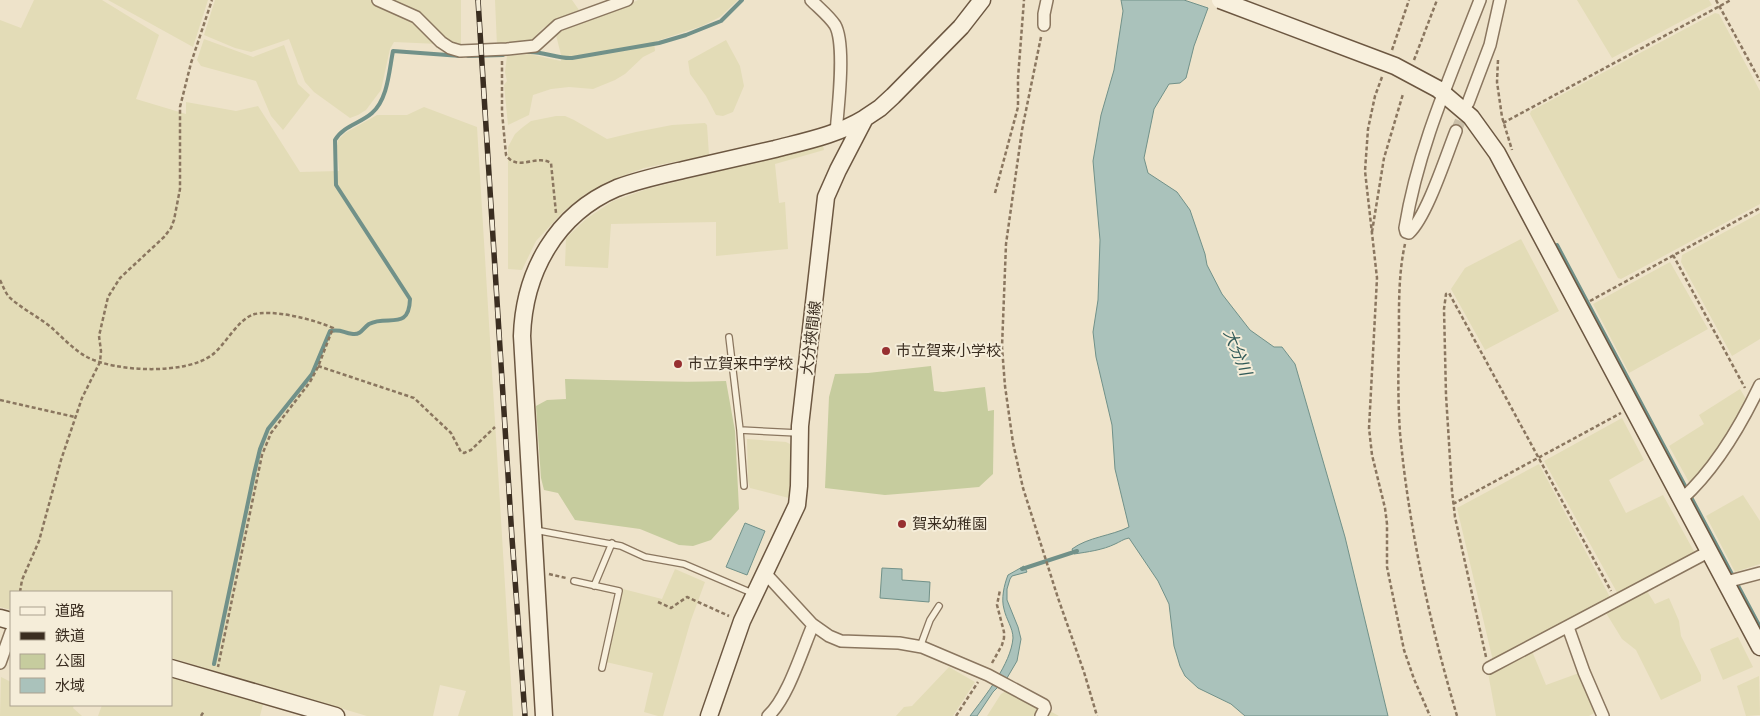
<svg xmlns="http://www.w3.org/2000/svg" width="1760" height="716" font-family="'PT Serif','Noto Sans JP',serif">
<rect width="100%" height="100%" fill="#eee3ca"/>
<path fill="#e3dcb7" d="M 34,0 L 102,0 L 159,35 L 136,99 L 186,114 L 186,102 L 236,111 L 258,106 L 300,172 L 339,171 L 337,146 L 338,140 L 345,133 L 377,115 L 407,115 L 424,107 L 477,127 L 513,716 L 458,716 L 466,691 L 440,685 L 433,716 L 367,716 L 171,658 L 171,592 L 11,592 L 11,610 L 0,607 L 0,20 L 21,28 Z
M 108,0 L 208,0 L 193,47 Z
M 215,0 L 461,0 L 461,45 L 394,42 L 390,49 L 381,90 L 366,110 L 358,115 L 350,118 L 314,92 L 305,82 L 289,39 L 251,52 L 235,48 L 204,35 Z
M 495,0 L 572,0 L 579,10 L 543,28 L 528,44 L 497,46 Z
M 638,0 L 738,0 L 720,17 L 702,26 L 654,42 L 655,51 L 643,57 L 625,74 L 615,80 L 593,89 L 569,87 L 551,89 L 533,95 L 529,115 L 508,125 L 504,85 L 507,81 L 505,72 L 507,56 L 529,54 L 561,61 L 561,55 L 556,35 L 558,32 L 616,10 Z
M 1577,0 L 1709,0 L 1712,5 L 1612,58 Z
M 1715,13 L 1719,14 L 1760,91 L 1760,204 L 1621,279 L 1618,278 L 1530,114 L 1531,111 Z
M 204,39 L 253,57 L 284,45 L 298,84 L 310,95 L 283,130 L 271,116 L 256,81 L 201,66 L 197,60 Z
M 726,40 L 740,66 L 744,86 L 733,112 L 723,116 L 716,115 L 706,96 L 690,74 L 688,61 Z
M 556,116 L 565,116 L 574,120 L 607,139 L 636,132 L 672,125 L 705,123 L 707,125 L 709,155 L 644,168 L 607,182 L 584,195 L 564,211 L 536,241 L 522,270 L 508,269 L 508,147 L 515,134 L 523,127 L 531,121 Z
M 823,145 L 824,150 L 775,164 L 779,203 L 785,202 L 788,249 L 716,256 L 716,222 L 611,224 L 608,268 L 565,266 L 566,238 L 586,219 L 613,201 L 647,189 Z
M 1760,213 L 1760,339 L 1732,356 L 1681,262 L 1682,255 Z
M 1521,239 L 1559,311 L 1485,350 L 1451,289 L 1465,268 Z
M 1670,262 L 1708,329 L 1629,373 L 1593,304 Z
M 1740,389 L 1746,399 L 1746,405 L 1712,458 L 1690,484 L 1669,446 L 1704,424 L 1699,415 Z
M 1622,418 L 1644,460 L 1609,480 L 1626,513 L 1663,495 L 1696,555 L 1619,596 L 1544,461 Z
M 747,439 L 786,442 L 790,444 L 792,451 L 791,485 L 789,498 L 750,488 L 748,481 Z
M 1539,464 L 1611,599 L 1493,661 L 1457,508 Z
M 1743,495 L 1760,521 L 1760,564 L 1735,572 L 1706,516 Z
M 675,569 L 705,582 L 691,620 L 663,716 L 658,716 L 644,712 L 653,673 L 606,662 L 623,589 L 662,599 Z
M 1647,591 L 1655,604 L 1669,598 L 1679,621 L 1681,636 L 1701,675 L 1701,681 L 1661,700 L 1636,650 L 1622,639 L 1606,613 Z
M 1738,637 L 1753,667 L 1723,680 L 1710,649 Z
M 1532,651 L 1546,685 L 1579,673 L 1596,712 L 1589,716 L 1496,716 L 1488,673 Z
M 949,667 L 975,682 L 953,716 L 896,716 L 904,707 L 912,706 Z
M 1759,676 L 1760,715 L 1746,716 L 1737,686 Z
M 1,677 L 11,682 L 11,705 L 74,705 L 73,708 L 82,716 L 0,716 Z
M 171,677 L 263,704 L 260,716 L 98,716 L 102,705 L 171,705 Z
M 1006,691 L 1037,708 L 1048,710 L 1059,716 L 987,716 L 1001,694 Z"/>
<path fill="#c6cc9e" d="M 931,366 L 934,391 L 943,392 L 985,387 L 988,411 L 994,410 L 993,474 L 979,487 L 910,493 L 885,495 L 825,488 L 829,397 L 835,374 L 868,373 Z
M 565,379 C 619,380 672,383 726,381 L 735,431 L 739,509 L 711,540 L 693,546 L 679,545 L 640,529 L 575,520 L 558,493 L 544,490 L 541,478 L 536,406 L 547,400 L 566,399 Z"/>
<path fill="#aac2bb" stroke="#719189" d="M 1121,0 L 1184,0 L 1208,8 L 1194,46 L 1186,78 L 1180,83 L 1169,84 L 1154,109 L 1144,158 L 1148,173 L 1177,192 L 1190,210 L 1205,254 L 1207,265 L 1222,294 L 1250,330 L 1274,347 L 1282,347 L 1295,364 L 1345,537 L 1388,716 L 1245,716 L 1231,704 L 1198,688 L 1185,676 L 1180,666 L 1174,646 L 1169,604 L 1158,581 L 1129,538 C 1123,539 1120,542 1115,544 C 1103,550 1087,552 1074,554 L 1072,549 C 1088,537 1111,536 1129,527 L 1115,469 L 1112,425 L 1096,357 L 1093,332 L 1098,300 L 1100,240 L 1093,161 L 1101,115 L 1114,70 L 1123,11 Z
M 745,523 L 765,531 L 747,575 L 726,567 Z
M 1024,566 L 1027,572 L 1012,576 L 1010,579 L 1007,589 L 1007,600 L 1018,627 L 1021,639 L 1017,661 L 1007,678 L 993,692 L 977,716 L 970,716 C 985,696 1011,664 1013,638 C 1013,628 1006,619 1004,609 C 1001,599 1004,585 1008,575 Z
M 882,568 L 902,569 L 902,580 L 930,582 L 929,602 L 880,598 Z"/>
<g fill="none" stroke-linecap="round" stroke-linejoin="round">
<path stroke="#719189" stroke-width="4" d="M 528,52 C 543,51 557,59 572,58 L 659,43 L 686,35 L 721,21 L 742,0
M 468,56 L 503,55
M 1557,245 L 1760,627
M 1022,569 L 1077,551
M 214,664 L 254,474 L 260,449 L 268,429 L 312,374 L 330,331 C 343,329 342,333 353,334 C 361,335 363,328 369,324 C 387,314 409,332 410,299 L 336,185 L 335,140 C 343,126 361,123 372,113 C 388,99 389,71 393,51 L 461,56"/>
<path stroke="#cabfa8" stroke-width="11" stroke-dasharray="11 5.5" stroke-linecap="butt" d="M 1456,131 L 1467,105"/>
<g stroke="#8a765f" stroke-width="8">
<path id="lane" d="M 729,337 L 740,430 L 744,486
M 740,430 L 798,433
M 535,530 L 621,546 L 645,557 L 684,564 L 752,593
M 574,581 L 619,591 L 602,668
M 594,586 L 612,543
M 920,647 L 930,620 L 939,606"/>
</g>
<g stroke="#8a765f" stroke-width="14">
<path id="street" d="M 378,0 L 416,17 L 441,42 L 450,48 L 460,51 L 507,49 L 535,46 L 558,25 L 627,0
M 811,0 C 819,8 829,16 835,25 C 846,44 838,109 836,132
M 1044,25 L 1044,14 L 1047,0
M 1468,103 L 1490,45 L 1500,0
M 1456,131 C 1446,156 1427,216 1409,233 L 1406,232 L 1405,228 C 1418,148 1451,75 1480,0
M 1682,499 C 1715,469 1741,425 1760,385
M 765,573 L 812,624 L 829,636 L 841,641 L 899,643 L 922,647 L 988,675 L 1044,705 L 1045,708 L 1041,716
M 1726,582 L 1760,573
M 1568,627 L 1584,672 L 1603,716
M 0,663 L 11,632
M 1489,668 L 1710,551
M 768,716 C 788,698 802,650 813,625"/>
</g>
<g stroke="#6c5741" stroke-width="19">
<path id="secondary" d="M 1438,89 L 1471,117 L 1497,153 L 1760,647
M 0,618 L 11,621
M 171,668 L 336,716
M 544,716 L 522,336 C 524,272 556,214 617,188 C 638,180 661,175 683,170 C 714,163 745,156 775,149 C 806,141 837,135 865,118
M 709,716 L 742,621 L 797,505 L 799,486 L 800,426 L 826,197 L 838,170 L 865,118 L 880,108 L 893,96 L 961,27 L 982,0"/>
</g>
<path stroke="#8a765f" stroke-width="2.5" stroke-dasharray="4 2.5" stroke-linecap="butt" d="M 1716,0 L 1760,81
M 1041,37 L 1022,130 L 1006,244 L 1002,347 L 1005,386 L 1013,443 L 1023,488 L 1058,598 L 1084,672 L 1097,716
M 1392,50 L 1409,0
M 1414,60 L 1437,0
M 1498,60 L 1497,82 L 1502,117 L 1512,150
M 502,61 L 502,112 L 506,155 C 517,172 537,154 551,163 L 556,213
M 1382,77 L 1375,96 L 1368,129 L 1365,171 L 1377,278 L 1369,428 L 1372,455 L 1385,508 L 1387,524 L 1387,567 L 1404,650 L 1414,679 L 1430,716
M 1503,123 L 1731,0
M 995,193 L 1018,107 L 1018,78 L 1024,0
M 1372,232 L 1384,158 L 1403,94
M 1405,244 C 1398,275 1399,310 1399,342 C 1398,373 1398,403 1400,433 C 1409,529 1430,624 1457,716
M 1673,255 L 1745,388
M 0,280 C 3,286 5,292 9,297 C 22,309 39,317 52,328 C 63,338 74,350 87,357 C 116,372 185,375 212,355 C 225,345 237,321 252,315 C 270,308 316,320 333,328 L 318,367 L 310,382 L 271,433 L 262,455 L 218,667
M 1590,301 L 1760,208
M 318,366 L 414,398 L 451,433 L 461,452 L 464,453 L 471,450 L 495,427
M 0,400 L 75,417
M 1453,504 L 1621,413
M 549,574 L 566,578
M 20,592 L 22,580 L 39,541 L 61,460 L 82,398 L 100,362 L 101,351 L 99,336 L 108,297 L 120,278 L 164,237 L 171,228 L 174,220 L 180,189 L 180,107 L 191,63 L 212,0
M 658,602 L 671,608 L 687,597 L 729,616
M 1486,657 L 1455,517 L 1452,491 L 1446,395 L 1444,309 L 1446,294 L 1449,293 L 1611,591
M 992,663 L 1002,645 L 1004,638 L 1004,632 L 997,605 L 1000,590
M 201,716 L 204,711
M 956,716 L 978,682"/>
<use href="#lane" stroke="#f8f0dd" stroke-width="5.5"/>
<use href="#street" stroke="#f8f0dd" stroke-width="11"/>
<use href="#secondary" stroke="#f8f0dd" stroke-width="16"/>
<g stroke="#3b2e21" stroke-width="5.5">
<path id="rail" d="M 478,0 L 512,538 L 525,716"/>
</g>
<use href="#rail" stroke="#f5edd9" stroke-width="4" stroke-dasharray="11" stroke-linecap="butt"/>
<g stroke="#6c5741" stroke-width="19" stroke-linecap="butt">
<path id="secondary-bridge" d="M 1220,0 L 1395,66 L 1438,89"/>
</g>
<use href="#secondary-bridge" stroke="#f8f0dd" stroke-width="16"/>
</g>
<g fill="#973031" stroke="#f5edd9" stroke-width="2">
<circle cx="886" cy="351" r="5"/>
<circle cx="678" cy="364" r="5"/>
<circle cx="902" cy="524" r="5"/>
</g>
<g text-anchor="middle" stroke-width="4" stroke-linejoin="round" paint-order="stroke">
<g font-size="15" fill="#3b2e21" stroke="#f5edd9">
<text transform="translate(811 338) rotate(-83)" y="5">大分挾間線</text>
</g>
<g font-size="15" fill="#3b2e21" stroke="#f5edd9" text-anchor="start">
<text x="896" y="356">市立賀来小学校</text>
<text x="688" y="369">市立賀来中学校</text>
<text x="912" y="529">賀来幼稚園</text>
</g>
<g font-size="16" font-style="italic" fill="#315a58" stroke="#f5edd9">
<text transform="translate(1238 352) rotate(68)" y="6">大分川</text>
</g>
</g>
<rect x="10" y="591" width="162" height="115" fill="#f5edd9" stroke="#aba18f"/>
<rect x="20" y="607" width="25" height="8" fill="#f8f0dd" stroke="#aba18f"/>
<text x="55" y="616" font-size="15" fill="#3b2e21">道路</text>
<rect x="20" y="632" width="25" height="8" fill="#3b2e21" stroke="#aba18f"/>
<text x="55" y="641" font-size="15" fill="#3b2e21">鉄道</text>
<rect x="20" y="654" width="25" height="15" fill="#c6cc9e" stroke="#aba18f"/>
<text x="55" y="666" font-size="15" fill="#3b2e21">公園</text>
<rect x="20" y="678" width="25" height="15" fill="#aac2bb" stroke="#aba18f"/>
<text x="55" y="691" font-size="15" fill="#3b2e21">水域</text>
</svg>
